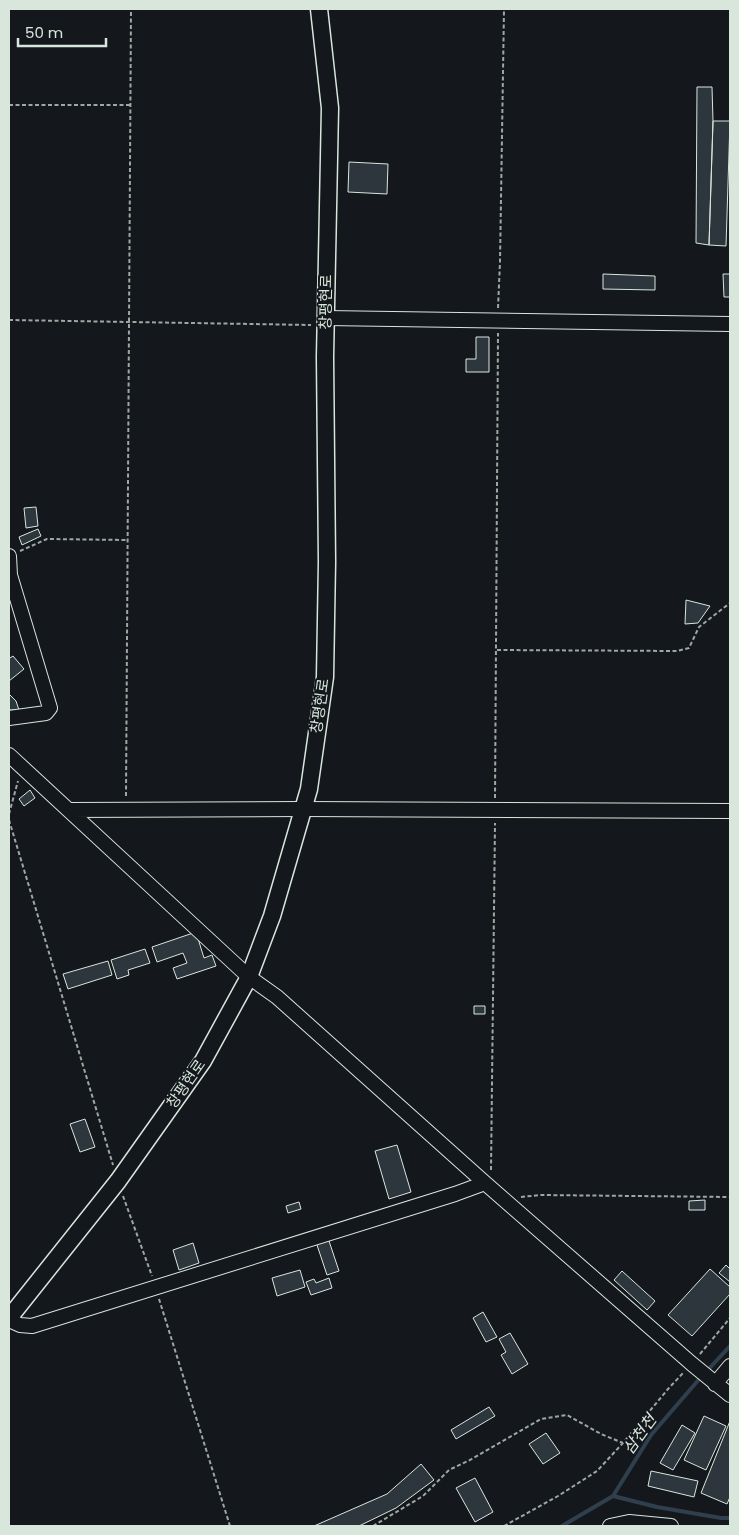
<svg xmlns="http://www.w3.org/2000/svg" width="739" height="1535" font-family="Poppins,'Noto Sans KR',sans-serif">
<rect width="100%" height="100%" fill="#14181c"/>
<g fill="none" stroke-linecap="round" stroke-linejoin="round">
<path stroke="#2f3f4d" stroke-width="4" d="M 706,1372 L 730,1346
M 613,1496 L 657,1507 L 721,1518 L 730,1518
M 562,1526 L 613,1496 L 651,1435 L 701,1377"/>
</g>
<path fill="#2c363c" stroke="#d8e6dc" d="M 697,87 L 712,87 L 713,121 L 709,245 L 696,243 Z
M 713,121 L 730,121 L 726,246 L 709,245 Z
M 349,162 L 388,164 L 387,194 L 348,192 Z
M 603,274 L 655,276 L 655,290 L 603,289 Z
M 723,274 L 730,274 L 730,297 L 724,297 Z
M 476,337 L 489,337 L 489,372 L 466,372 L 466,359 L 476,359 Z
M 36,507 L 38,526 L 26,528 L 24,508 Z
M 38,529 L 41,536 L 22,545 L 19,537 Z
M 686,600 L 710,606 L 698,623 L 685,624 Z
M 9,656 L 10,658 L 13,656 L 24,669 L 9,681 Z
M 9,694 L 16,701 L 19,710 L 9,710 Z
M 30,790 L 35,798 L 24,806 L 19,799 Z
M 196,932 L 204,958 L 212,955 L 216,966 L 177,979 L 173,968 L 187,963 L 183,953 L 157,962 L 152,947 Z
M 145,949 L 150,963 L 128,970 L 129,975 L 117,979 L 111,960 Z
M 108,961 L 112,975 L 68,989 L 63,974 Z
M 474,1006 L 485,1006 L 485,1014 L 474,1014 Z
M 85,1119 L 95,1147 L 80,1152 L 70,1124 Z
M 397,1145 L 411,1192 L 389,1199 L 375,1151 Z
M 705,1200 L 705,1210 L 689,1210 L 689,1201 Z
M 299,1202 L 301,1209 L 288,1213 L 286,1206 Z
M 328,1238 L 339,1271 L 327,1275 L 316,1242 Z
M 193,1243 L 199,1263 L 179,1270 L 173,1250 Z
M 726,1265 L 730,1269 L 730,1282 L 719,1273 Z
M 710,1269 L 730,1287 L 730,1294 L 692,1336 L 668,1315 Z
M 300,1270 L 305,1287 L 277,1296 L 272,1278 Z
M 622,1271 L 655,1301 L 647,1310 L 614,1280 Z
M 329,1278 L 332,1288 L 311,1295 L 306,1282 L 314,1279 L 316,1283 Z
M 483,1312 L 497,1337 L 486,1342 L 473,1318 Z
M 510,1333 L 528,1364 L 512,1374 L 501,1355 L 506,1352 L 499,1339 Z
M 489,1407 L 495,1416 L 456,1439 L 451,1430 Z
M 704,1416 L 726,1426 L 706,1470 L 684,1460 Z
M 730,1421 L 730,1497 L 727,1504 L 701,1493 Z
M 682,1425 L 695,1433 L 673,1470 L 660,1463 Z
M 546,1433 L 560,1453 L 543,1464 L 529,1444 Z
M 421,1464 L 434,1480 L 396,1508 L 359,1526 L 314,1526 L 387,1494 Z
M 651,1471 L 698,1481 L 694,1497 L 648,1486 Z
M 475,1478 L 493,1512 L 475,1522 L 456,1488 Z"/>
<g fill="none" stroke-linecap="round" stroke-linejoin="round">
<g stroke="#d8e6dc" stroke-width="16">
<path id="minor" d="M 326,318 L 730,324
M 9,556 L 10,575 L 50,708 L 46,713 L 9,718
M 9,755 L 249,977 L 277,997 L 485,1183 L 692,1364 L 730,1395
M 69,810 L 303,809 L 730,811
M 9,1320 L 20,1325 L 32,1326 L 455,1194 L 485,1183
M 715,1384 L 730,1366
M 610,1526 L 629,1522 L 671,1526"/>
</g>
<g stroke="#d8e6dc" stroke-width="19">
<path id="major" d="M 9,1318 L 118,1181 L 203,1061 L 249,977 L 272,916 L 309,789 L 325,677 L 327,562 L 325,357 L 330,108 L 319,9"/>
</g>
<path stroke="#9da8a2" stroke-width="2" stroke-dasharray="4 2.5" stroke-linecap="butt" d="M 9,105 L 131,105
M 498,308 L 500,262 L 504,9
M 9,320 L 311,325
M 20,551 L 47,539 L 128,540
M 497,650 L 677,651 L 689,648 L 699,627 L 730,603
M 126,796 L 131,9
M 495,798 L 498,333
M 9,814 L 18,781
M 9,820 L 113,1165
M 491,1170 L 495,823
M 123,1196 L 152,1276
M 521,1197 L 541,1195 L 730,1197
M 159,1299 L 230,1526
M 700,1354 L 730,1318
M 373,1526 L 423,1496 L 449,1470 L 470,1460 L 541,1419 L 567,1415 L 601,1434 L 623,1443
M 504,1526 L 558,1496 L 597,1471 L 623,1443 L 668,1389 L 684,1372"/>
<use href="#minor" stroke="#14181c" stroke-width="14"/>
<use href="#major" stroke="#14181c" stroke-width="16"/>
</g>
<g text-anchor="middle" stroke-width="4" stroke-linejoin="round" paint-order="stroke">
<g font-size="15" fill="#d8e6dc" stroke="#14181c">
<text transform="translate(326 302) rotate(-89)" y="5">창평현로</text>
<text transform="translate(320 706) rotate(-82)" y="5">창평현로</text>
<text transform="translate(186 1084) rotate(-55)" y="5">창평현로</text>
</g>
<g font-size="16" font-style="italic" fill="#d8e6dc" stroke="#14181c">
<text transform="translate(639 1434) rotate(-54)" y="6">삼천천</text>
</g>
</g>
<rect width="739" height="1535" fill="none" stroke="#d8e6dc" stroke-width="20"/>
<path d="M18 38v8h88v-8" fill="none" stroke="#d8e6dc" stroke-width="2.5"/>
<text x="25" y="38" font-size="15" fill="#d8e6dc" stroke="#14181c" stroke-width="4" paint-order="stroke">50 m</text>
</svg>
